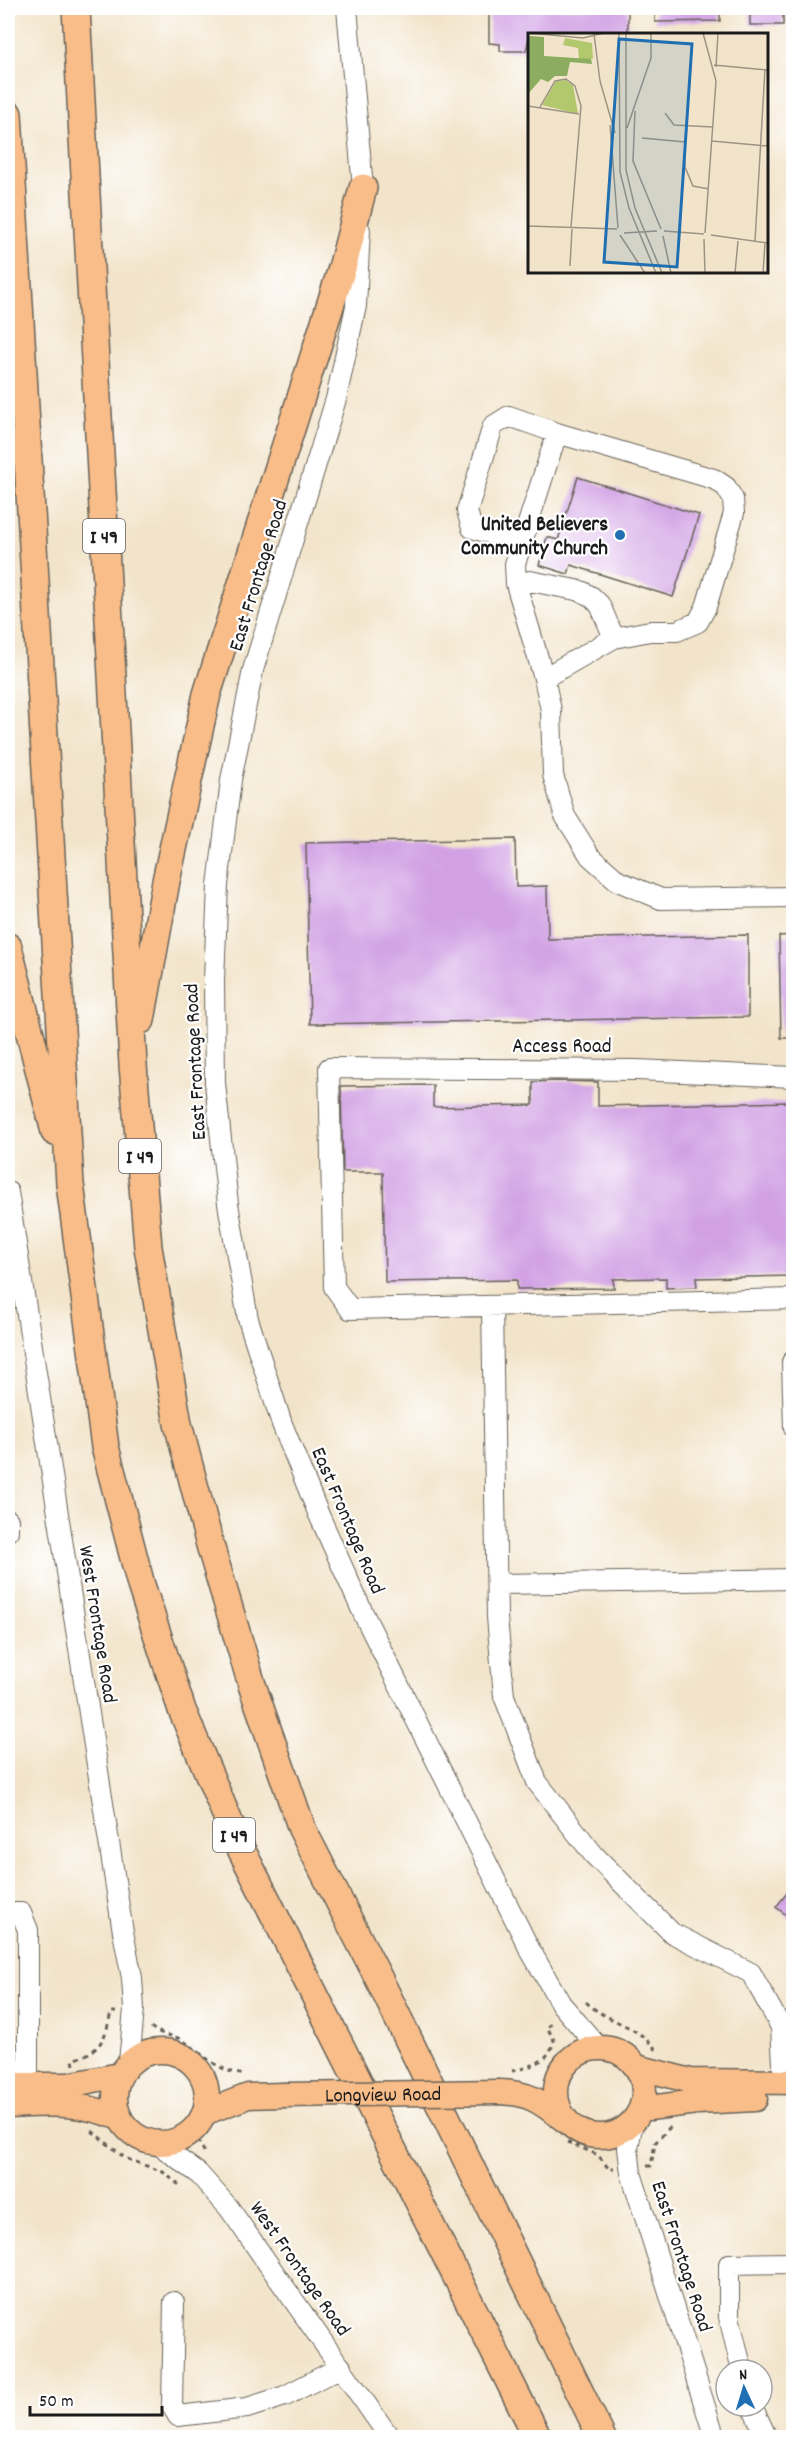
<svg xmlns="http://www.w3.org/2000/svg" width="801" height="2445" font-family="Dekko,sans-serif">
<rect width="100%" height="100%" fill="#fff"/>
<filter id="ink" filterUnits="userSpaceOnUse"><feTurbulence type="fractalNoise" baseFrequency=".0167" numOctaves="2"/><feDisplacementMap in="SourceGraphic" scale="12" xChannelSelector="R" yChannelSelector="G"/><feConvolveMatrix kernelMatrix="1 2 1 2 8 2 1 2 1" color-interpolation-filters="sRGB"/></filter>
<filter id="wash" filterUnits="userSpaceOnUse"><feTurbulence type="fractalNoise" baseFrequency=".008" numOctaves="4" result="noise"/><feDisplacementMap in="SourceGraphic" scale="24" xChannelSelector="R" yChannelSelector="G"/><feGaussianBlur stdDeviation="1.35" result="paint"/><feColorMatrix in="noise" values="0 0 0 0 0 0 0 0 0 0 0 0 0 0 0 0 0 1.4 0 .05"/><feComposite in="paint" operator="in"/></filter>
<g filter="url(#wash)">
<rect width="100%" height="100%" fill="#f2e4ca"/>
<g id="blocks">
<path fill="#d1a1e4" d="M 489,8 L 628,8 L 628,34 L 530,34 L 526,51 L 500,51 L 500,44 L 489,43 Z
M 655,8 L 720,8 L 720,21 L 655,22 Z
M 750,8 L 783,8 L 783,25 L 750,25 Z
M 578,477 L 699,515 L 673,597 L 571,565 L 568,574 L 539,565 L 547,537 L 558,540 Z
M 515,839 L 516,887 L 547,886 L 548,939 L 748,935 L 748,1017 L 310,1024 L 306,843 Z
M 794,935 L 794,1038 L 781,1038 L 779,936 Z
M 557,1081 L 598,1082 L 598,1106 L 791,1102 L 794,1276 L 696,1278 L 697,1287 L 666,1288 L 666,1278 L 613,1279 L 614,1288 L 517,1289 L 517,1280 L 385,1282 L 383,1172 L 343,1172 L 341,1086 L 433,1085 L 433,1107 L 533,1105 L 533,1082 Z
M 794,1884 L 794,1921 L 776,1907 Z"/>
</g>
</g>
<g filter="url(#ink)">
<use href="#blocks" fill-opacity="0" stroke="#676259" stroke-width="1.5"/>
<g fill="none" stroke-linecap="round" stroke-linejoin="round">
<g stroke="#676259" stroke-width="22">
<path id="minor" d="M 347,8 L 363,188 L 362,201
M 360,230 L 356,306 L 336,399 L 253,670 L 231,780 L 218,885 L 214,980 L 215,1083 L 228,1204 L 248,1319 L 282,1424 L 319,1515 L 364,1615 L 529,1948 L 561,2004 L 598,2047
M 557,433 L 515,564 L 516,584 L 544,678 L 551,710 L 553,775 L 565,816 L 590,856 L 618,881 L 661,899 L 794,897
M 521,543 L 472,528 L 467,511 L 493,426 L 509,416 L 557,433 L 714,479 L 726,487 L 733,499 L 734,513 L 706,607 L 698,622 L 677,631 L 650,631 L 614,638 L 544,678
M 516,584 L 530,581 L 581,591 L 592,597 L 600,605 L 614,638
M 794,1077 L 637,1070 L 329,1068 L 334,1287 L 350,1309 L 794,1299
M 8,1192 L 123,1932 L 132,1978 L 134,2009 L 129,2063
M 492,1306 L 497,1617 L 504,1696 L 537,1782 L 594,1855 L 672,1933 L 751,1973 L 781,2027 L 784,2083
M 794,1360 L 792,1362 L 794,1428
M 8,1520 L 8,1531
M 497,1584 L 794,1579
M 8,1913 L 21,1913 L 28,1930 L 28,2085
M 633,2122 L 628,2148 L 631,2173 L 715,2438
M 155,2142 L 198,2173 L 229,2208 L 390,2438
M 174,2302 L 172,2406 L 178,2416 L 247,2408 L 285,2396 L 341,2367
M 742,2370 L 729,2317 L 729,2264 L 794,2263
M 752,2406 L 767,2438"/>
</g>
<g stroke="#676259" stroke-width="27">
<path id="major" d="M556 2092a44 44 0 1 1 88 0a44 44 0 1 1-88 0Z
M115 2097a46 46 0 1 1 92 0a46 46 0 1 1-92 0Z
M 637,2067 L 691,2081 L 794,2082
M 8,2085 L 68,2085 L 120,2075
M 499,2092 C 531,2093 541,2102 566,2121
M 8,2106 C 53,2104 76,2101 120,2118
M 641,2109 L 697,2102 L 755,2099
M 204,2113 L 248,2096 L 283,2095"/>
</g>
<g stroke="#676259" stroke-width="30">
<path id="highway" d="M 76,8 L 133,1065 L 148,1247 L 178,1424 L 210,1545 L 252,1685 L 302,1829 L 378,1977 L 602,2438
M 8,114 L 70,1184 L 105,1447 L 141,1585 L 182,1710 L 237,1841 L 538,2438
M 8,947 L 55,1132
M 141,1020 L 166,881 L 207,694 L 342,268 L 363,188"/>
</g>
<path stroke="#676259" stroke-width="3" stroke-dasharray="4.5 4.5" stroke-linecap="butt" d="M 586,2002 C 608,2023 637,2024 656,2050
M 151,2027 C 161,2036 171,2034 182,2040 C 206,2055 214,2070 245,2075
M 74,2065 L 73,2060 C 101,2051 105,2040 111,2012 L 116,2012
M 512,2071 C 532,2067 550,2061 554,2040 L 547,2027 L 554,2022
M 92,2131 L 125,2158 L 163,2172 L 178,2184 L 179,2183
M 202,2132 L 199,2135 L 199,2142 L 206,2155
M 567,2142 L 598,2155 L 609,2169 L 614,2169
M 647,2166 L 651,2166 L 655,2143 L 671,2126"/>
<use href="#minor" stroke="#fff" stroke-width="20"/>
<use href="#major" stroke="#f8bd89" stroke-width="24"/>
<use href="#highway" stroke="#f8bd89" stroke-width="27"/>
<g stroke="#676259" stroke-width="27" stroke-linecap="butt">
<g id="major-bridge">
<path id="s1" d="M 283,2095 L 499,2092"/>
</g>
</g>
<use href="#major-bridge" stroke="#f8bd89" stroke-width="24"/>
</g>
</g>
<circle fill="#1f6fb2" stroke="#fff" stroke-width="2" cx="620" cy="535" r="6"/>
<g text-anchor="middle" stroke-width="4.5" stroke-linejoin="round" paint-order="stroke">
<g fill="#fff" stroke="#606060" stroke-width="1.5">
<rect x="83" y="519" width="42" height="34" rx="4.5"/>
<rect x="119" y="1139" width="42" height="34" rx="4.5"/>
<rect x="213" y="1818" width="42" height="34" rx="4.5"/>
</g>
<g font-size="20" font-weight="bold" fill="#1c1c1c">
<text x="104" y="543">I 49</text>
<text x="140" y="1163">I 49</text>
<text x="234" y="1842">I 49</text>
</g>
<g font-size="21" font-weight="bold" fill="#1c1c1c" stroke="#fff" text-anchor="end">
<text x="608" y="530">United Believers<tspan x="608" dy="24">Community Church</tspan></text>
</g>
<g font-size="21" fill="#1c1c1c" stroke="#fff">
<text transform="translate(257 575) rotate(-73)" y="7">East Frontage Road</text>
<text x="562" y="1052">Access Road</text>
<text transform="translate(194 1062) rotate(-93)" y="7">East Frontage Road</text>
<text transform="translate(349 1520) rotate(67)" y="7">East Frontage Road</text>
<text transform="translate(99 1624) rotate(81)" y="7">West Frontage Road</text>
<text dy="7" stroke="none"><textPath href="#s1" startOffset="100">Longview Road</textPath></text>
<text transform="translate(683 2256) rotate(72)" y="7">East Frontage Road</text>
<text transform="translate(301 2268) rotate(55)" y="7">West Frontage Road</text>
</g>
</g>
<g transform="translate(528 33)">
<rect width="240" height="240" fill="#f2e4ca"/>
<path d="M 37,5 L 64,10 L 65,26 L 51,26 L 50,15 L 35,12 ZM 38,47 L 45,52 L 50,81 L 14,72 L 28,48 Z" fill="#b1c86d"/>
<path d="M 0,3 L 16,4 L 16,23 L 63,26 L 64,31 L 42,29 L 39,43 L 27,43 L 20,49 L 13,46 L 0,61 Z" fill="#8cac60"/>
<path fill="none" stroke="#9c9484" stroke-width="1.5" d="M 2,0 L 55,5 L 76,0M 40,0 L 61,0M 91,0 L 92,139 L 101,175 L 128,240M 98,0 L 98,137 L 107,175 L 134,240M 123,0 L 123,26M 175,0 L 188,48 L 177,200M 66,1 L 72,48M 186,32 L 240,37M 188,34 L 190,0M 72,48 L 87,100M 0,73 L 51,81M 12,74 L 27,48 L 38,46 L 47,53 L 53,73 L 43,194M 107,78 L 105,128 L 133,196M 137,80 L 146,92 L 185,94M 82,92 L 90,195M 99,95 L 123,25M 114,105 L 157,109 L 157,134 L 165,153 L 181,156M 184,108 L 240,113M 0,193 L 89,196M 136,198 L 176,201M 96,200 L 129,198M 92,202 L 117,240M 183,202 L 240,210M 135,203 L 143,240M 176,206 L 177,240M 227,208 L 237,36M 42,233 L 44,196M 207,240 L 210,208M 235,240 L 237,210"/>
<path fill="#1f6fb2" fill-opacity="0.15" stroke="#1f6fb2" stroke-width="3" d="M 91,6 L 164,11 L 149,234 L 76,229 Z"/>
<rect width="240" height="240" fill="none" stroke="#1c1c1c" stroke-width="3"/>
</g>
<rect width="801" height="2445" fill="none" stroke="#fff" stroke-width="30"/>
<g transform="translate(744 2388) rotate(356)"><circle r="28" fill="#ffffff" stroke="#a4a4a4" stroke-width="1.5"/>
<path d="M0-4.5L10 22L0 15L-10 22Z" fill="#1f6fb2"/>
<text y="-9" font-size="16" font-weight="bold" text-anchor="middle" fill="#1c1c1c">N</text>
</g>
<path d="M30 2406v9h132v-9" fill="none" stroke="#1c1c1c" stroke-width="3"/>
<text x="39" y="2406" font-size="18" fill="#1c1c1c" stroke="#ffffff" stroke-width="4.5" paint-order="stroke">50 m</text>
</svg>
